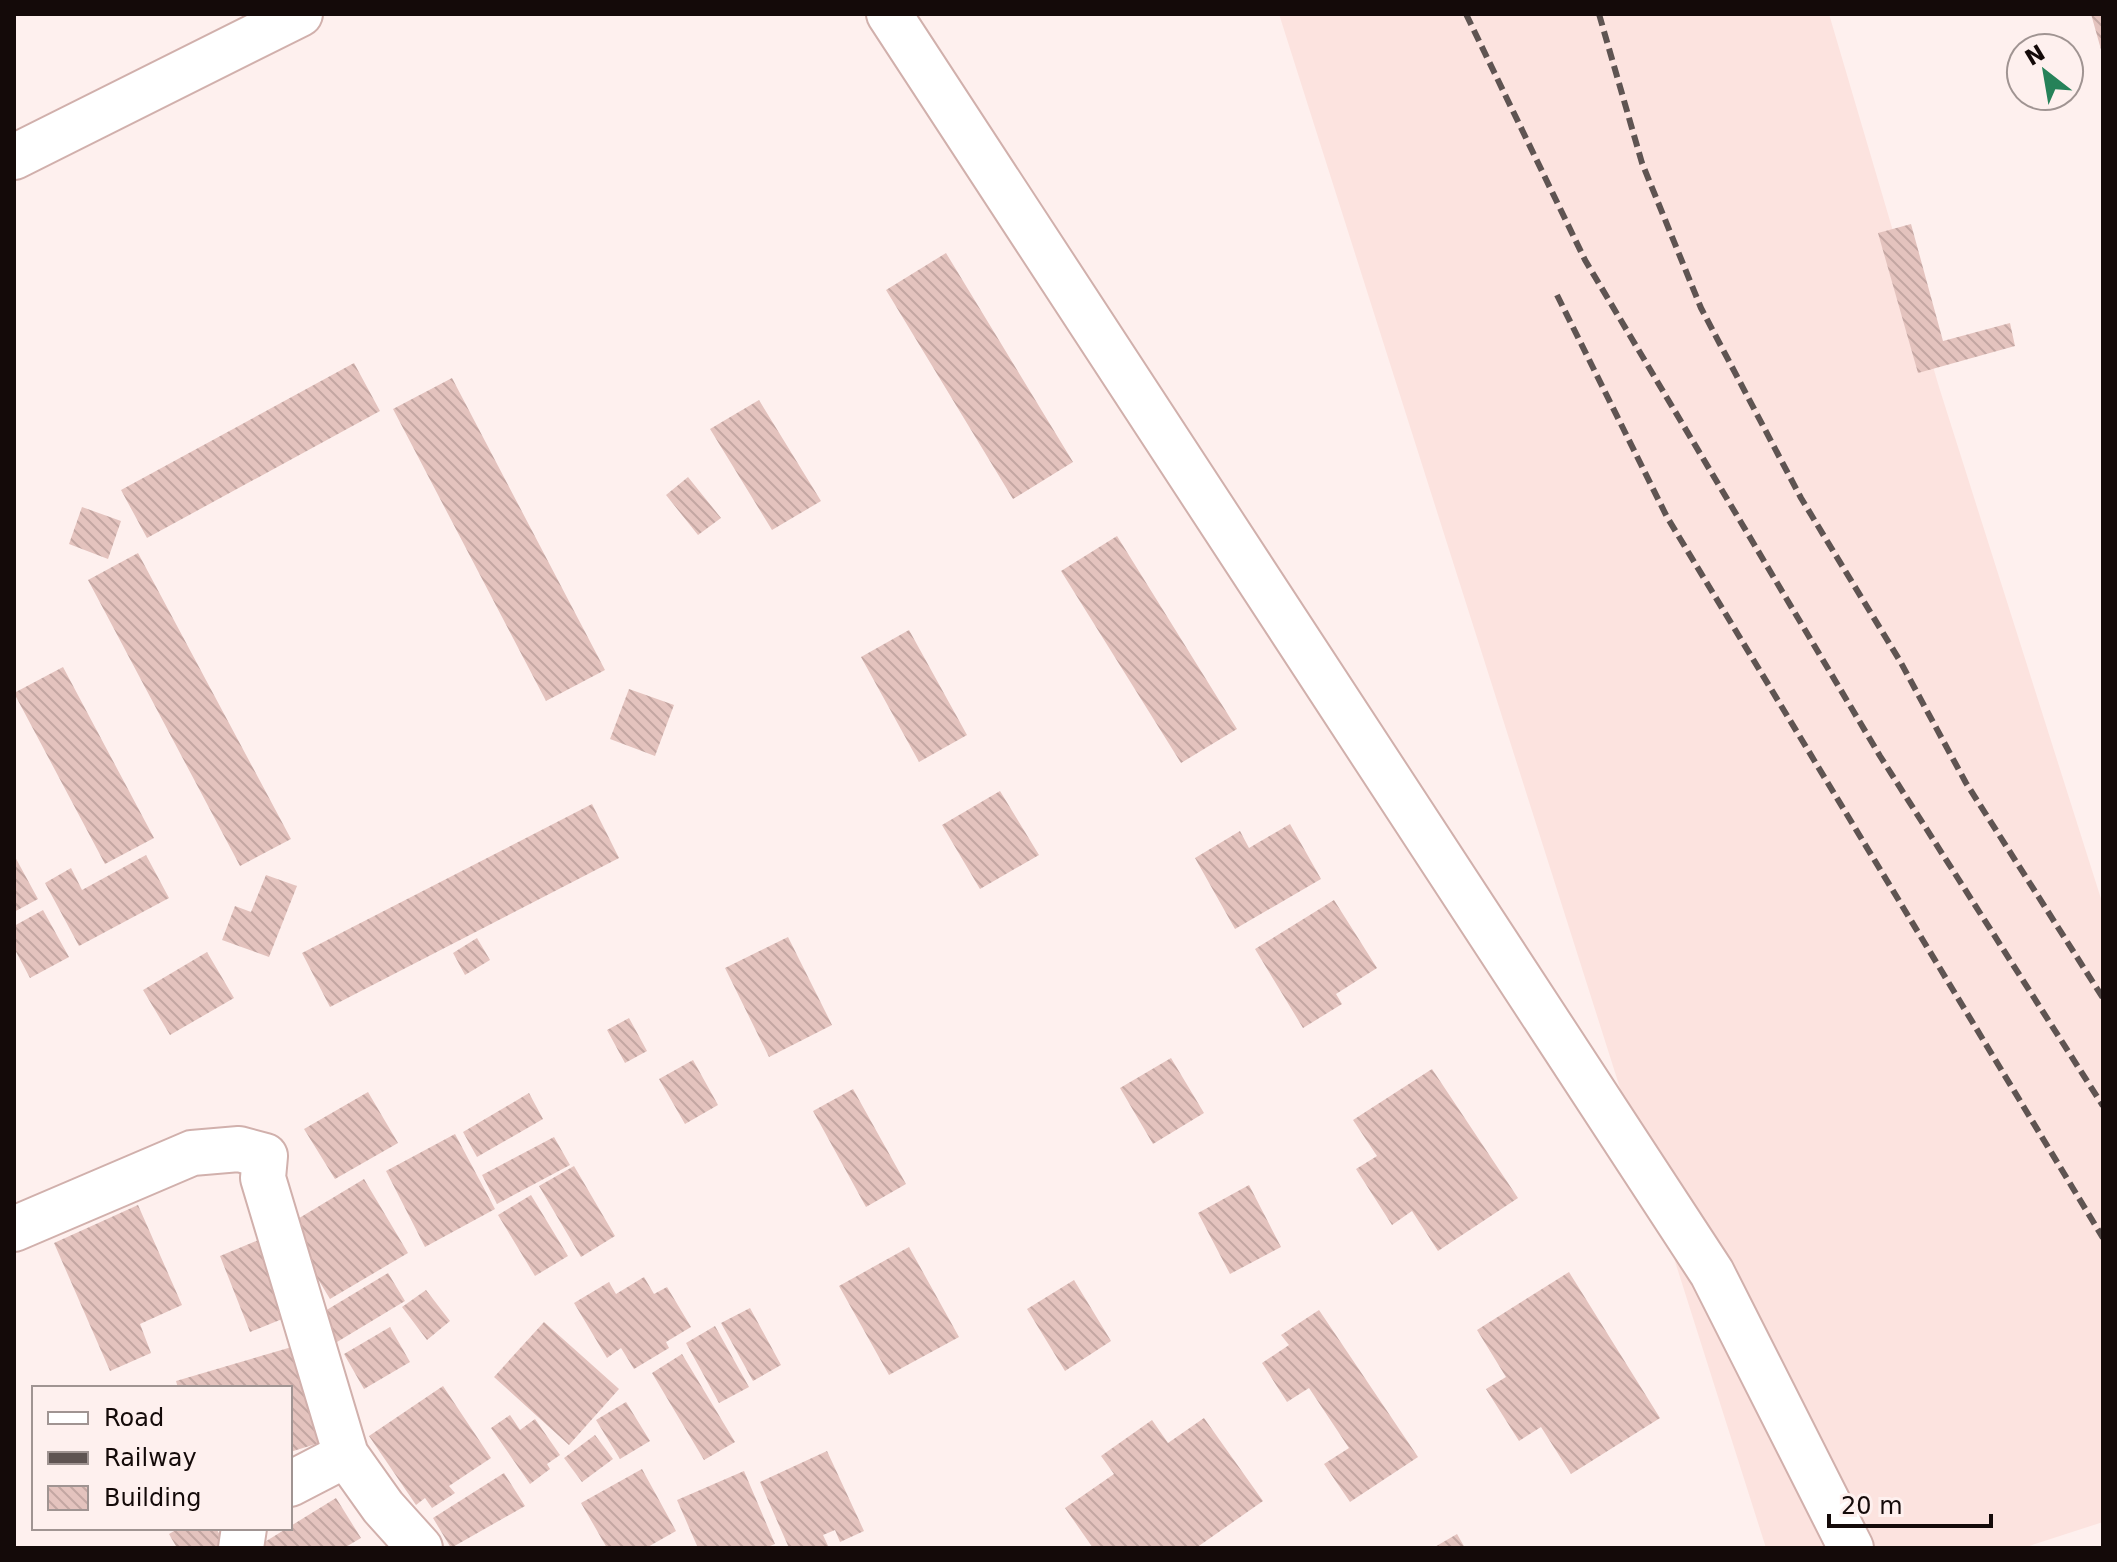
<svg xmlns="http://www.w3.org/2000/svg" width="2117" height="1562" font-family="'DejaVu Sans',sans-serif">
<defs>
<pattern id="building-back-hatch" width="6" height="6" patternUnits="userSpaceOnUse" patternTransform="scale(2)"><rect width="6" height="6" fill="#e4c3be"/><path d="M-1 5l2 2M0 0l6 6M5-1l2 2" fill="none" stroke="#c3a6a2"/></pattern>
</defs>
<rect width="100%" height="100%" fill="#fef0ee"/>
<path fill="#fce3df" d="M 1279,14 L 1829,14 L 1939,387 L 2103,905 L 2103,1522 L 2023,1548 L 1766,1548 Z"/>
<path fill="url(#building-back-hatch)" d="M 2091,14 L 2103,14 L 2103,53 L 2102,53 Z
M 1911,224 L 1943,341 L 2010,323 L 2015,346 L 1918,373 L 1878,233 Z
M 946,253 L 1073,462 L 1013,499 L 886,290 Z
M 354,363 L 380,411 L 147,538 L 121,490 Z
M 452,378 L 605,670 L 546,701 L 393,409 Z
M 759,400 L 821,501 L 772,530 L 710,429 Z
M 688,477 L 721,518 L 698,535 L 666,495 Z
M 82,507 L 121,521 L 108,559 L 69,544 Z
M 1117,536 L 1237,729 L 1181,763 L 1061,571 Z
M 138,553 L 291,839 L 240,866 L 88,580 Z
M 909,630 L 967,735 L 919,762 L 861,657 Z
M 63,667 L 154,838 L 105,864 L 14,693 Z
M 629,689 L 674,705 L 655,756 L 610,739 Z
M 1000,791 L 1039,855 L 980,889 L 942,825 Z
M 592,804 L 619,858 L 330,1007 L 302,953 Z
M 1290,824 L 1321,879 L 1235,929 L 1195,858 L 1240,831 L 1249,848 Z
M 14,855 L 38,899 L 14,912 Z
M 146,855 L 169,898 L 79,946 L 45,883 L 71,868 L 82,890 Z
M 266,875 L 297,886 L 269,957 L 222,940 L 235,906 L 251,912 Z
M 1334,900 L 1377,968 L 1336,994 L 1342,1004 L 1303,1028 L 1255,949 Z
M 43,910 L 69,957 L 30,978 L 14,948 L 14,926 Z
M 788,937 L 832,1025 L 769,1057 L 725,968 Z
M 477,938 L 490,960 L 465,975 L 453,953 Z
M 207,952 L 234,998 L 170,1035 L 143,990 Z
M 629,1018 L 647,1051 L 625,1063 L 607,1030 Z
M 1171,1058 L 1204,1113 L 1153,1144 L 1120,1088 Z
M 693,1060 L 718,1105 L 685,1124 L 659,1079 Z
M 1432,1069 L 1518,1198 L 1438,1251 L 1412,1211 L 1392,1225 L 1356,1169 L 1377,1156 L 1353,1120 Z
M 853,1089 L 906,1184 L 866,1207 L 813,1111 Z
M 368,1092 L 398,1143 L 335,1179 L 304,1129 Z
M 529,1093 L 543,1119 L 477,1157 L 463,1132 Z
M 455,1134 L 495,1209 L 425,1247 L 386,1171 Z
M 554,1137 L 570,1165 L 497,1204 L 482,1175 Z
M 574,1166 L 615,1236 L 581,1257 L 539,1186 Z
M 364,1179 L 408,1253 L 330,1299 L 286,1226 Z
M 1249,1185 L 1281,1247 L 1230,1274 L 1198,1213 Z
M 531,1195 L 568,1256 L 535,1276 L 498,1215 Z
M 138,1205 L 182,1305 L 140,1324 L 151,1353 L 110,1371 L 54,1243 Z
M 261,1239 L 292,1315 L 250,1332 L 220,1256 Z
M 909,1247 L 959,1337 L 889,1375 L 839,1286 Z
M 1569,1272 L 1660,1418 L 1571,1474 L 1541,1427 L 1519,1441 L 1486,1389 L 1506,1377 L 1477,1330 Z
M 388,1273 L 405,1301 L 337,1342 L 320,1314 Z
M 644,1277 L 654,1294 L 667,1287 L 691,1327 L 666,1342 L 669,1348 L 634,1369 L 621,1348 L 607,1358 L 574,1303 L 609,1282 L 616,1294 Z
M 1074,1280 L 1111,1341 L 1065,1371 L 1027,1309 Z
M 426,1290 L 450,1321 L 427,1340 L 402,1307 Z
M 750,1308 L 781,1365 L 753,1381 L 721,1323 Z
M 1319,1310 L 1418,1457 L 1350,1502 L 1324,1464 L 1349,1448 L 1309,1388 L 1287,1402 L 1262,1363 L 1289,1345 L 1281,1335 Z
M 544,1322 L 619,1389 L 569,1445 L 494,1377 Z
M 715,1326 L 749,1387 L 719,1403 L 686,1343 Z
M 390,1327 L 410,1362 L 364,1389 L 344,1354 Z
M 302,1344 L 329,1440 L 290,1452 L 290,1388 L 178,1388 L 176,1381 Z
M 682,1354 L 735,1442 L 704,1460 L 652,1373 Z
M 443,1386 L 491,1458 L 449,1486 L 455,1493 L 432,1508 L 425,1498 L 416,1505 L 369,1436 Z
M 626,1402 L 650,1441 L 620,1459 L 596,1420 Z
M 510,1415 L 520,1430 L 535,1419 L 560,1455 L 547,1464 L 550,1469 L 530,1484 L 491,1428 Z
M 1204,1418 L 1263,1501 L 1196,1548 L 1093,1548 L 1065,1508 L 1114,1474 L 1101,1456 L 1152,1420 L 1168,1443 Z
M 595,1435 L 613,1459 L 582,1482 L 564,1458 Z
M 827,1451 L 864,1531 L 840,1542 L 835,1530 L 823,1535 L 829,1548 L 789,1548 L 760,1482 Z
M 642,1469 L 676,1531 L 646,1548 L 607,1548 L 581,1503 Z
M 744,1471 L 775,1544 L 765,1548 L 698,1548 L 677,1500 Z
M 504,1473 L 525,1506 L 451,1548 L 433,1518 Z
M 336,1498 L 361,1538 L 344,1548 L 255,1548 Z
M 179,1528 L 216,1528 L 227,1548 L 177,1548 L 169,1534 Z
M 1457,1534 L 1465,1548 L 1433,1548 Z"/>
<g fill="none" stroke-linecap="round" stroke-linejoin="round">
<g stroke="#d1b0ac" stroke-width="48">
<path id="minor" d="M 889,14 L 1712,1273 L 1851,1548
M 14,157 L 300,14
M 14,1229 L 192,1153 L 239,1149 L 265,1156 L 263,1178 L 346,1455 L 383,1507 L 420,1548
M 290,1484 L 346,1455
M 241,1548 L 244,1528"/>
</g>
<use href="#minor" stroke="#fff" stroke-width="44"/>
<path stroke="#5f5452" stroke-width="6" stroke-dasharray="12 6" stroke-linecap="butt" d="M 1466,14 L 1585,260 L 1880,756 L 2103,1106
M 1599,14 L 1642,163 L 1701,308 L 1801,498 L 1900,661 L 1966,783 L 2103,998
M 1557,295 L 1667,517 L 2103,1238"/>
</g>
<rect width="2117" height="1562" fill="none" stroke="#140a09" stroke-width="32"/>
<rect x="32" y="1386" width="260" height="144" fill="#fef0ee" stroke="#a09492" stroke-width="2"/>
<rect x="48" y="1412" width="40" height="12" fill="#ffffff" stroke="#a09492" stroke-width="2"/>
<text x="104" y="1426" font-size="24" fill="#140a09">Road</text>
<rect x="48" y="1452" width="40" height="12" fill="#5f5452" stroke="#a09492" stroke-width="2"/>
<text x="104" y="1466" font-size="24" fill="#140a09">Railway</text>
<rect x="48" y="1486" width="40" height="24" fill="url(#building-back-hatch)" stroke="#a09492" stroke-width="2"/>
<text x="104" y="1506" font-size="24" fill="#140a09">Building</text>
<g transform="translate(2045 72) rotate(329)"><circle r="38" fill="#fef0ee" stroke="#a09492" stroke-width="2"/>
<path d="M0-6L14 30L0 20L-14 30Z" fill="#268259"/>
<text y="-12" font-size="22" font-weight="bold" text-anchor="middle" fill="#140a09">N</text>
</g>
<path d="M1829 1514v12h162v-12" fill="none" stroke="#140a09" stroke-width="4"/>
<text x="1841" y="1514" font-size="24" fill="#140a09" stroke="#fef0ee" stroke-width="6" paint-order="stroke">20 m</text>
</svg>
